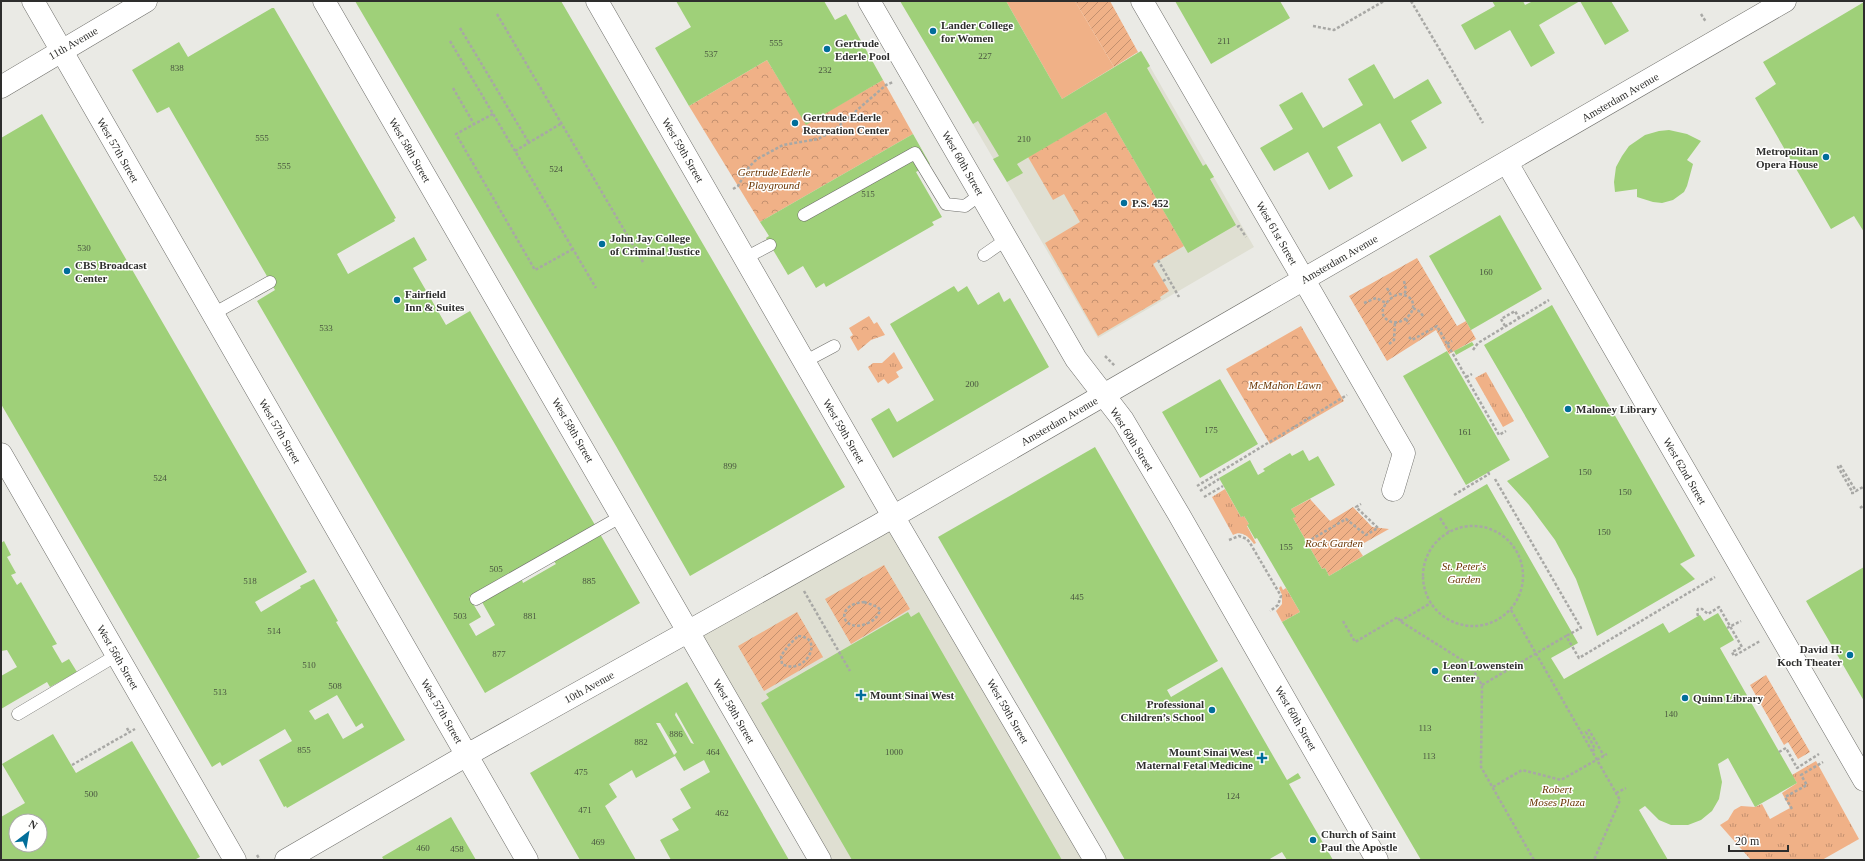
<svg xmlns="http://www.w3.org/2000/svg" width="1865" height="861" font-family="'Times New Roman',serif">
<defs>
<pattern id="grass-tufts" width="24" height="20" patternUnits="userSpaceOnUse"><rect width="24" height="20" fill="#f0b187"/><path d="M3 7l-1-3M5 7V3M7 7l1-3M15 17l-1-3M17 17v-4M19 17l1-3" fill="none" stroke="#c3906f"/></pattern>
<pattern id="park-crowns" width="20" height="18" patternUnits="userSpaceOnUse"><rect width="20" height="18" fill="#f0b187"/><path d="M2 6a3 3 0 1 1 6 0M12 15a3 3 0 1 1 6 0" fill="none" stroke="#c3906f"/></pattern>
<pattern id="garden-furrows" width="10" height="10" patternUnits="userSpaceOnUse"><rect width="10" height="10" fill="#f0b187"/><path d="M-1 1l2-2M0 10L10 0M9 11l2-2" fill="none" stroke="#c3906f"/></pattern>
</defs>
<rect width="100%" height="100%" fill="#eaeae5"/>
<path fill="#dfdfd2" d="M 1141,51 L 1254,247 L 1098,338 L 973,124 L 1051,79 L 1063,98 Z
M 893,516 L 1095,860 L 820,860 L 689,631 Z"/>
<path fill="url(#grass-tufts)" d="M 894,352 L 903,368 L 896,372 L 899,377 L 888,384 L 884,379 L 878,383 L 868,367 L 873,363 L 882,363 Z
M 1486,372 L 1514,421 L 1503,427 L 1475,378 Z
M 1225,489 L 1241,517 L 1244,516 L 1249,524 L 1247,526 L 1256,543 L 1254,544 C 1249,537 1242,530 1233,535 L 1212,497 Z
M 1281,586 L 1283,590 L 1286,588 L 1300,612 L 1282,622 L 1276,611 L 1282,604 L 1282,595 L 1279,588 Z
M 1816,761 L 1859,839 L 1822,860 L 1751,860 L 1720,825 L 1728,820 L 1734,810 L 1741,806 L 1755,807 L 1762,804 L 1770,819 L 1790,808 L 1782,793 L 1797,783 L 1792,775 Z"/>
<path fill="url(#park-crowns)" d="M 767,60 L 806,124 L 883,80 L 913,134 L 760,222 L 689,106 Z
M 1106,112 L 1184,246 L 1153,264 L 1169,291 L 1160,297 L 1161,299 L 1098,336 L 1045,243 L 1080,222 L 1064,194 L 1053,200 L 1028,157 Z
M 869,316 L 874,324 L 877,322 L 885,335 L 871,340 L 858,351 L 850,337 L 853,335 L 849,328 Z
M 1301,326 L 1344,401 L 1270,444 L 1226,369 Z"/>
<path fill="url(#garden-furrows)" d="M 1075,1 L 1110,1 L 1138,52 L 1114,67 Z
M 1417,258 L 1457,326 L 1466,321 L 1476,339 L 1449,354 L 1436,330 L 1387,361 L 1349,296 Z
M 1310,499 L 1330,521 L 1353,507 L 1372,527 L 1389,529 L 1357,547 L 1363,556 L 1329,576 L 1325,568 L 1322,569 L 1293,518 L 1295,516 L 1291,509 Z
M 884,565 L 910,609 L 851,644 L 825,599 Z
M 797,612 L 823,657 L 764,691 L 738,646 Z
M 1766,675 L 1810,752 L 1798,759 L 1788,742 L 1784,745 L 1750,685 Z"/>
<path fill="#f0b187" d="M 1006,1 L 1075,1 L 1114,67 L 1062,99 Z"/>
<path fill="#9fd079" fill-rule="evenodd" d="M 355,1 L 561,1 L 845,487 L 690,576 L 616,446 Z
M 676,1 L 824,1 L 835,20 L 846,14 L 883,80 L 806,125 L 767,60 L 689,106 L 655,48 L 691,27 Z
M 900,1 L 1006,1 L 1062,99 L 1141,51 L 1150,66 L 1147,68 L 1203,166 L 1206,164 L 1214,177 L 1210,179 L 1236,225 L 1188,253 L 1106,112 L 1017,164 L 1023,173 L 1007,182 L 993,159 L 999,156 L 978,121 L 973,124 Z
M 1175,1 L 1280,1 L 1290,18 L 1211,64 Z
M 1492,1 L 1523,1 L 1525,5 L 1533,1 L 1611,1 L 1629,31 L 1605,45 L 1580,1 L 1539,25 L 1555,53 L 1531,67 L 1510,30 L 1475,50 L 1461,25 L 1495,6 Z
M 1864,2 L 1864,232 L 1854,216 L 1831,229 L 1755,98 L 1776,84 L 1763,62 Z
M 272,8 L 274,8 L 396,218 L 394,219 L 395,221 L 337,254 L 348,274 L 414,237 L 427,260 L 413,268 L 446,325 L 470,311 L 595,525 L 469,597 L 481,617 L 469,624 L 476,636 L 495,625 L 482,602 L 522,580 L 523,583 L 556,564 L 553,560 L 600,534 L 640,603 L 485,693 L 257,301 L 275,290 L 169,107 L 157,113 L 132,70 L 179,42 L 188,57 Z
M 1374,64 L 1394,99 L 1428,79 L 1442,103 L 1411,121 L 1427,148 L 1402,162 L 1380,123 L 1337,147 L 1353,176 L 1329,190 L 1308,152 L 1274,171 L 1260,148 L 1293,129 L 1279,105 L 1302,92 L 1323,128 L 1363,105 L 1348,79 Z
M 42,114 L 307,572 L 255,602 L 261,612 L 301,588 L 300,586 L 314,579 L 338,621 L 336,622 L 405,740 L 287,808 L 286,806 L 284,807 L 259,760 L 292,741 L 285,729 L 222,766 L 220,762 L 212,767 L 1,404 L 1,138 ZM 337,695 L 356,727 L 362,723 L 364,727 L 343,739 L 328,713 L 315,720 L 309,711 Z
M 1669,130 L 1687,134 L 1701,141 L 1687,160 L 1693,164 L 1687,186 L 1684,192 L 1673,200 L 1662,203 L 1653,202 L 1637,197 L 1637,189 L 1615,192 L 1614,182 L 1616,167 L 1622,156 L 1629,146 L 1645,135 L 1659,131 Z
M 913,134 L 930,164 L 916,172 L 942,217 L 932,222 L 934,225 L 826,287 L 824,283 L 816,288 L 803,266 L 788,275 L 766,238 L 769,236 L 760,222 Z
M 1500,215 L 1542,289 L 1471,330 L 1429,256 Z
M 954,286 L 958,292 L 967,286 L 978,305 L 999,292 L 1004,302 L 1010,298 L 1049,367 L 893,458 L 871,419 L 889,408 L 897,422 L 934,400 L 890,324 Z
M 1552,305 L 1695,556 L 1680,564 L 1695,579 L 1597,636 L 1576,579 L 1555,540 L 1529,505 L 1507,481 L 1549,457 L 1484,345 Z
M 1472,342 L 1474,345 L 1456,355 L 1454,351 Z
M 1447,351 L 1510,460 L 1466,485 L 1403,376 Z
M 1220,379 L 1258,444 L 1200,478 L 1162,412 Z
M 1095,447 L 1218,661 L 1167,690 L 1171,697 L 1222,667 L 1287,780 L 1298,773 L 1301,778 L 1289,784 L 1333,860 L 1287,860 L 1282,852 L 1268,860 L 1125,860 L 1108,830 L 938,537 Z
M 1303,450 L 1309,461 L 1318,456 L 1335,485 L 1291,509 L 1296,517 L 1293,518 L 1322,569 L 1325,568 L 1329,576 L 1487,484 L 1578,643 L 1551,658 L 1564,679 L 1663,623 L 1669,633 L 1700,615 L 1704,621 L 1718,613 L 1734,640 L 1720,648 L 1797,783 L 1755,807 L 1728,758 L 1718,764 L 1722,782 L 1719,799 L 1712,811 L 1701,820 L 1688,825 L 1671,825 L 1659,820 L 1645,806 L 1639,810 L 1668,860 L 1421,860 L 1282,622 L 1300,612 L 1257,538 L 1255,539 L 1247,525 L 1249,524 L 1244,516 L 1241,517 L 1219,478 L 1250,460 L 1258,475 L 1265,471 L 1263,469 L 1290,453 L 1292,456 Z
M 4,541 L 11,555 L 7,557 L 16,573 L 11,575 L 17,585 L 21,582 L 57,644 L 52,646 L 62,663 L 69,659 L 77,672 L 50,687 L 47,682 L 1,709 L 1,676 L 17,667 L 7,650 L 1,651 L 1,543 Z
M 1864,567 L 1864,701 L 1806,601 Z
M 908,612 L 911,617 L 919,612 L 1062,860 L 852,860 L 761,703 L 769,698 L 766,694 Z
M 687,682 L 789,860 L 671,860 L 660,840 L 679,830 L 672,819 L 691,808 L 680,789 L 710,772 L 704,760 L 684,771 L 675,756 L 636,778 L 632,770 L 609,784 L 617,797 L 605,806 L 636,860 L 580,860 L 530,773 ZM 676,712 L 694,744 L 691,743 L 681,725 L 675,715 ZM 656,723 L 660,723 L 677,752 L 674,755 Z
M 53,734 L 76,773 L 132,741 L 200,857 L 194,860 L 1,860 L 1,817 L 25,803 L 2,764 ZM 16,821 L 40,821 L 40,845 L 16,845 Z
M 451,817 L 476,860 L 384,860 L 382,857 Z"/>
<g fill="none" stroke-linecap="round" stroke-linejoin="round">
<g stroke="#6e6e6a" stroke-width="13">
<path id="lane" d="M 804,215 L 915,153 L 946,204 L 965,206 L 981,194
M 984,255 L 1007,239
M 745,258 L 770,245
M 213,314 L 270,282
M 804,362 L 834,346
M 476,599 L 622,516
M 18,714 L 117,655"/>
</g>
<g stroke="#6e6e6a" stroke-width="23">
<path id="street" d="M 1304,280 L 1404,453 L 1393,490
M 1,454 L 235,860"/>
</g>
<g stroke="#6e6e6a" stroke-width="23">
<path id="secondary" d="M 324,1 L 820,860
M 597,1 L 893,516 L 1095,860
M 869,1 L 1076,359 L 1123,420 L 1178,513 L 1377,860
M 1142,1 L 1304,280
M 1,87 L 146,1
M 1507,163 L 1864,780"/>
</g>
<g stroke="#6e6e6a" stroke-width="23">
<path id="primary" d="M 33,1 L 527,860
M 286,860 L 467,755 L 877,526 L 1785,1"/>
</g>
<path stroke="#a8a8a5" stroke-width="2.5" stroke-dasharray="3 2" stroke-linecap="butt" d="M 1411,1 L 1483,123
M 1694,1 L 1694,2
M 497,14 L 643,262
M 1701,14 L 1706,22
M 1313,26 L 1334,30 L 1384,1
M 460,28 L 529,143
M 450,41 L 596,288
M 453,88 L 474,124
M 493,114 L 456,134 L 535,270 L 573,249
M 515,151 L 562,123
M 733,189 L 738,186 L 749,167 L 757,159 L 783,145 L 818,139 L 833,131 L 886,85 L 893,82
M 1237,227 L 1239,226 L 1246,237
M 1158,260 L 1179,297
M 1163,281 L 1168,278
M 1404,281 L 1406,290 L 1404,295
M 1387,288 L 1392,297
M 1399,294 C 1427,297 1408,329 1389,321 C 1374,313 1389,297 1399,294 Z
M 1364,303 L 1376,298 L 1386,303
M 1413,308 L 1419,311 L 1424,317
M 1406,319 L 1409,324
M 1505,326 L 1501,319 L 1515,311 L 1519,318
M 1409,337 L 1412,340 L 1437,326 L 1499,435 L 1506,431
M 1389,344 L 1394,340 L 1395,322
M 1447,344 L 1452,341
M 1473,350 L 1478,343 L 1549,300
M 1105,356 L 1115,366
M 1466,377 L 1472,374
M 1495,479 L 1581,628 L 1566,636
M 1197,486 L 1347,395
M 1200,491 L 1219,479
M 1851,493 L 1853,493 L 1838,467 L 1840,465 L 1856,491 L 1863,487
M 1454,495 L 1489,474 L 1488,472
M 1204,497 L 1223,486
M 1860,508 L 1864,505
M 1440,518 L 1449,532
M1423 576a50 50 0 1 1 100 0a50 50 0 1 1-100 0Z
M 1229,540 L 1239,536 L 1247,539 L 1250,543 L 1281,596 L 1278,605 L 1270,611
M 1307,542 L 1346,519 L 1366,535 L 1378,528 L 1356,507 L 1361,504
M 804,591 L 850,671
M 864,602 L 878,607 L 880,610 C 878,617 874,620 868,623 C 843,635 832,605 864,602 Z
M 1511,610 L 1620,800 L 1594,860
M 1698,616 L 1697,612 L 1698,609 L 1702,609 L 1708,614 L 1719,607 L 1742,647 L 1732,652 L 1734,656 L 1760,641
M 1343,621 L 1355,642 L 1398,617 L 1400,621 L 1470,665 L 1482,685 L 1481,767 L 1534,860
M 1400,621 L 1431,603
M 1727,628 L 1741,621
M 798,636 C 826,637 805,677 782,664 L 781,656 L 788,646 Z
M 1482,685 L 1566,636 L 1579,658 L 1715,577
M 127,728 L 129,732
M 1592,751 L 1595,749 L 1586,732 L 1589,730 L 1604,756
M 1779,752 L 1786,748 L 1797,768 L 1819,754
M 72,765 L 135,729
M 1493,787 L 1522,770 L 1561,780 L 1607,754
M 1616,793 L 1626,788
M 1792,809 L 1785,797 L 1807,785 L 1801,775 L 1823,762
M 257,855 L 260,860"/>
<use href="#lane" stroke="#fff" stroke-width="12"/>
<use href="#street" stroke="#fff" stroke-width="22"/>
<use href="#secondary" stroke="#fff" stroke-width="22"/>
<use href="#primary" stroke="#fff" stroke-width="22"/>
</g>
<g fill="#016e9a" stroke="#fffffe" stroke-width="1.5">
<circle cx="933" cy="31" r="4"/>
<circle cx="827" cy="49" r="4"/>
<circle cx="795" cy="123" r="4"/>
<circle cx="1826" cy="157" r="4"/>
<circle cx="1124" cy="203" r="4"/>
<circle cx="602" cy="244" r="4"/>
<circle cx="67" cy="271" r="4"/>
<circle cx="397" cy="300" r="4"/>
<circle cx="1568" cy="409" r="4"/>
<circle cx="1850" cy="655" r="4"/>
<circle cx="1435" cy="671" r="4"/>
<path d="M859 689h4v4h4v4h-4v4h-4v-4h-4v-4h4z"/>
<circle cx="1685" cy="698" r="4"/>
<circle cx="1212" cy="710" r="4"/>
<path d="M1260 752h4v4h4v4h-4v4h-4v-4h-4v-4h4z"/>
<circle cx="1313" cy="840" r="4"/>
</g>
<g text-anchor="middle" stroke-width="3" stroke-linejoin="round" paint-order="stroke">
<g font-size="9" fill="#4a5640">
<text x="1224" y="44">211</text>
<text x="776" y="46">555</text>
<text x="711" y="57">537</text>
<text x="985" y="59">227</text>
<text x="177" y="71">838</text>
<text x="825" y="73">232</text>
<text x="262" y="141">555</text>
<text x="1024" y="142">210</text>
<text x="284" y="169">555</text>
<text x="556" y="172">524</text>
<text x="868" y="197">515</text>
<text x="84" y="251">530</text>
<text x="1486" y="275">160</text>
<text x="326" y="331">533</text>
<text x="972" y="387">200</text>
<text x="1211" y="433">175</text>
<text x="1465" y="435">161</text>
<text x="730" y="469">899</text>
<text x="1585" y="475">150</text>
<text x="160" y="481">524</text>
<text x="1625" y="495">150</text>
<text x="1604" y="535">150</text>
<text x="1286" y="550">155</text>
<text x="496" y="572">505</text>
<text x="250" y="584">518</text>
<text x="589" y="584">885</text>
<text x="1077" y="600">445</text>
<text x="460" y="619">503</text>
<text x="530" y="619">881</text>
<text x="274" y="634">514</text>
<text x="499" y="657">877</text>
<text x="309" y="668">510</text>
<text x="335" y="689">508</text>
<text x="220" y="695">513</text>
<text x="1671" y="717">140</text>
<text x="1425" y="731">113</text>
<text x="676" y="737">886</text>
<text x="641" y="745">882</text>
<text x="304" y="753">855</text>
<text x="713" y="755">464</text>
<text x="894" y="755">1000</text>
<text x="1429" y="759">113</text>
<text x="581" y="775">475</text>
<text x="91" y="797">500</text>
<text x="1233" y="799">124</text>
<text x="585" y="813">471</text>
<text x="722" y="816">462</text>
<text x="598" y="845">469</text>
<text x="423" y="851">460</text>
<text x="457" y="852">458</text>
</g>
<g font-size="11" font-weight="bold" fill="#2e2e2d" stroke="#fffffe" text-anchor="start">
<text x="941" y="29">Lander College<tspan x="941" dy="13">for Women</tspan></text>
<text x="835" y="47">Gertrude<tspan x="835" dy="13">Ederle Pool</tspan></text>
<text x="803" y="121">Gertrude Ederle<tspan x="803" dy="13">Recreation Center</tspan></text>
<text x="1818" y="155" text-anchor="end">Metropolitan<tspan x="1818" dy="13">Opera House</tspan></text>
<text x="1132" y="207">P.S. 452</text>
<text x="610" y="242">John Jay College<tspan x="610" dy="13">of Criminal Justice</tspan></text>
<text x="75" y="269">CBS Broadcast<tspan x="75" dy="13">Center</tspan></text>
<text x="405" y="298">Fairfield<tspan x="405" dy="13">Inn &amp; Suites</tspan></text>
<text x="1576" y="413">Maloney Library</text>
<text x="1842" y="653" text-anchor="end">David H.<tspan x="1842" dy="13">Koch Theater</tspan></text>
<text x="1443" y="669">Leon Lowenstein<tspan x="1443" dy="13">Center</tspan></text>
<text x="870" y="699">Mount Sinai West</text>
<text x="1693" y="702">Quinn Library</text>
<text x="1204" y="708" text-anchor="end">Professional<tspan x="1204" dy="13">Children’s School</tspan></text>
<text x="1253" y="756" text-anchor="end">Mount Sinai West<tspan x="1253" dy="13">Maternal Fetal Medicine</tspan></text>
<text x="1321" y="838">Church of Saint<tspan x="1321" dy="13">Paul the Apostle</tspan></text>
</g>
<g font-size="11" fill="#2e2e2d" stroke="#fffffe">
<text transform="translate(73 43) rotate(-30)" y="4">11th Avenue</text>
<text transform="translate(1620 97) rotate(-30)" y="4">Amsterdam Avenue</text>
<text transform="translate(118 150) rotate(60)" y="4">West 57th Street</text>
<text transform="translate(410 150) rotate(60)" y="4">West 58th Street</text>
<text transform="translate(683 150) rotate(60)" y="4">West 59th Street</text>
<text transform="translate(963 163) rotate(60)" y="4">West 60th Street</text>
<text transform="translate(1277 233) rotate(60)" y="4">West 61st Street</text>
<text transform="translate(1339 259) rotate(-30)" y="4">Amsterdam Avenue</text>
<text transform="translate(1059 421) rotate(-30)" y="4">Amsterdam Avenue</text>
<text transform="translate(573 430) rotate(60)" y="4">West 58th Street</text>
<text transform="translate(280 431) rotate(60)" y="4">West 57th Street</text>
<text transform="translate(844 431) rotate(60)" y="4">West 59th Street</text>
<text transform="translate(1132 439) rotate(58)" y="4">West 60th Street</text>
<text transform="translate(1685 471) rotate(60)" y="4">West 62nd Street</text>
<text transform="translate(118 657) rotate(60)" y="4">West 56th Street</text>
<text transform="translate(589 687) rotate(-29)" y="4">10th Avenue</text>
<text transform="translate(442 711) rotate(60)" y="4">West 57th Street</text>
<text transform="translate(734 711) rotate(60)" y="4">West 58th Street</text>
<text transform="translate(1008 711) rotate(60)" y="4">West 59th Street</text>
<text transform="translate(1296 718) rotate(60)" y="4">West 60th Street</text>
</g>
<g font-size="11" font-style="italic" fill="#6a3503" stroke="#fffffe">
<text x="774" y="176">Gertrude Ederle<tspan x="774" dy="13">Playground</tspan></text>
<text x="1285" y="389">McMahon Lawn</text>
<text x="1334" y="547">Rock Garden</text>
<text x="1464" y="570">St. Peter's<tspan x="1464" dy="13">Garden</tspan></text>
<text x="1557" y="793">Robert<tspan x="1557" dy="13">Moses Plaza</tspan></text>
</g>
</g>
<rect width="1865" height="861" fill="none" stroke="#2e2e2d" stroke-width="4"/>
<g transform="translate(28 833) rotate(31)"><circle r="19" fill="#fffffe" stroke="#ababaa"/>
<path d="M0-3L7 15L0 10L-7 15Z" fill="#016e9a"/>
<text y="-6" font-size="11" font-weight="bold" text-anchor="middle" fill="#2e2e2d">N</text>
</g>
<path d="M1729 845v6h59v-6" fill="none" stroke="#2e2e2d" stroke-width="2"/>
<text x="1735" y="845" font-size="12" fill="#2e2e2d" stroke="#fffffe" stroke-width="3" paint-order="stroke">20 m</text>
</svg>
